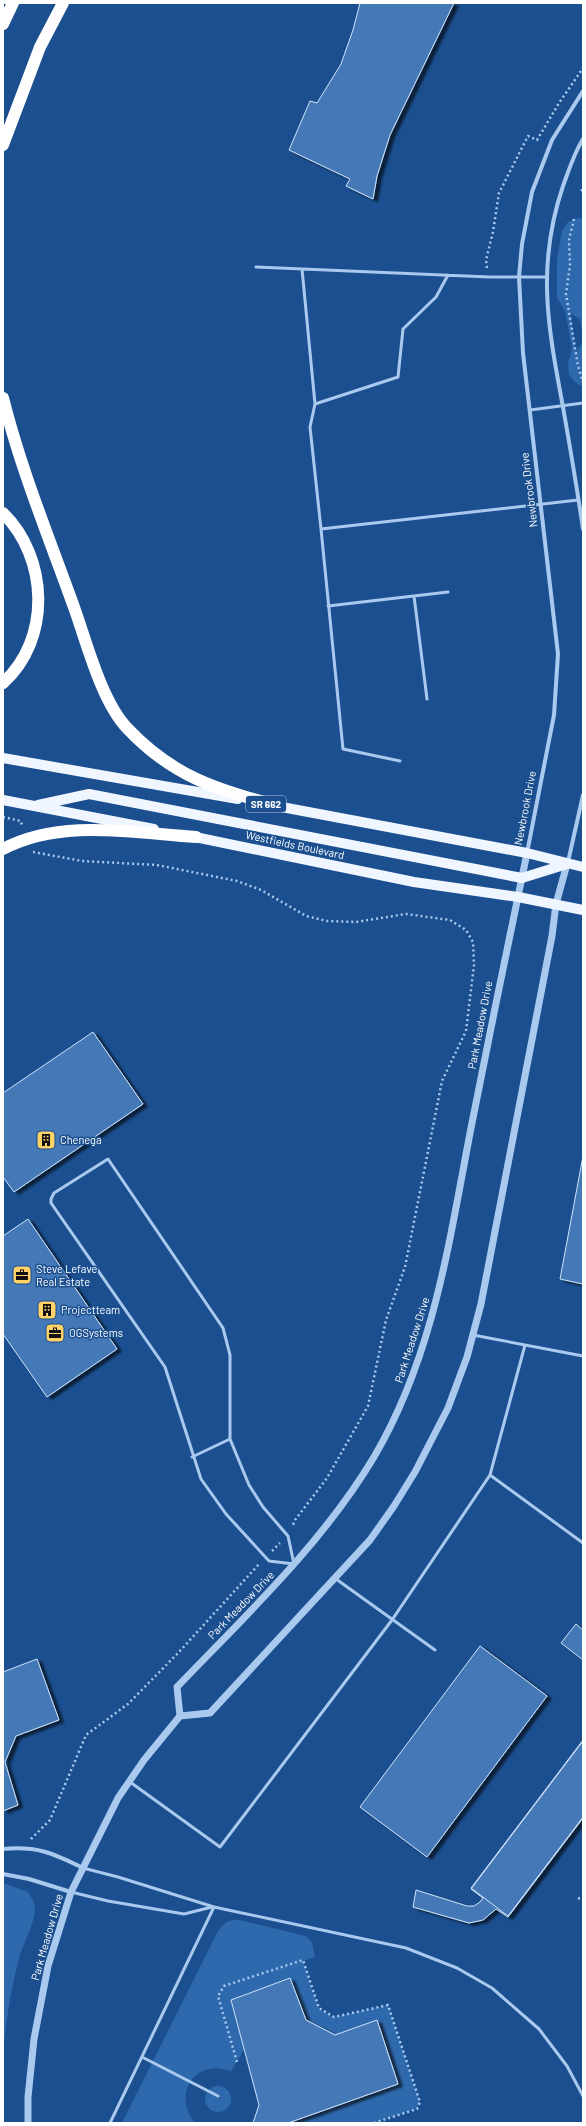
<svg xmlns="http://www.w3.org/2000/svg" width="586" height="2126" font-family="Barlow,sans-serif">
<defs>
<filter id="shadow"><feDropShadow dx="4.5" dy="2.5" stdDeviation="1" flood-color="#0009"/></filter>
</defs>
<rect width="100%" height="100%" fill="#1b4f8f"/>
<path fill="#2e69ad" d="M 578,218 L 583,219 L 583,337 L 580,319 L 570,313 L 576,351 L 583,342 L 583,386 L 576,383 L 569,375 L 568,364 L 572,348 L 565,311 L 557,298 L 557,259 L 562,231 L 568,222 Z
M 3,1883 L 28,1892 C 32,1898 36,1904 35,1912 C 33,1926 23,1944 19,1958 C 11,1989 6,2021 3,2052 Z
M 233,1920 L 239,1920 L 306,1936 L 312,1942 L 315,1957 L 303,1961 L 319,2008 L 333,2017 L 388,2005 L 420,2102 L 417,2109 L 374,2123 L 288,2123 L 398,2084 L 377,2021 L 335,2035 L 306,2020 L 290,1978 L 231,2000 L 244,2050 L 231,2071 C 224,2069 216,2067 209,2069 C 184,2074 178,2106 196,2123 L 122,2123 L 218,1931 L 226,1922 Z
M205 2099a13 13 0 1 1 26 0a13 13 0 1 1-26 0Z"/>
<path fill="#4478b7" stroke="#cfe3fa" filter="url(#shadow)" d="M 360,3 L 454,3 L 390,135 L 377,176 L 373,199 L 346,186 L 350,179 L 289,150 L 310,101 L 317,103 L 341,64 L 353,30 Z
M 93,1032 L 143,1104 L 14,1192 L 3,1177 L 3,1093 Z
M 583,1156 L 583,1284 L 560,1279 Z
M 28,1219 L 117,1349 L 47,1397 L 3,1334 L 3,1236 Z
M 576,1624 L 583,1630 L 583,1660 L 561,1643 Z
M 480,1646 L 547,1696 L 427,1857 L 360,1807 Z
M 37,1659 L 59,1720 L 16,1736 L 5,1762 L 18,1805 L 3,1811 L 3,1672 Z
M 583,1740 L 583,1817 L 508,1916 L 471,1888 Z
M 583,1741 L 583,1818 L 508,1917 L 496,1909 L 483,1920 L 469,1923 L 413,1907 L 416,1890 L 467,1906 L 474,1906 L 480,1902 L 483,1898 L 471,1889 Z
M 290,1978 L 306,2020 L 335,2035 L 377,2020 L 398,2084 L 288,2123 L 253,2123 L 259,2105 L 231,2000 Z"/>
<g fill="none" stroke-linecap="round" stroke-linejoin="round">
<path stroke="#a9c9ee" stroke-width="2.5" stroke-dasharray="2 3" stroke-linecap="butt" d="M 581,191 L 583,189
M 574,219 L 569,240 L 570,265 L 566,294 L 578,366 L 583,382
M 487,268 L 486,260 L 493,232 L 499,193 L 528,136 L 537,140 L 559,103 L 583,68
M 3,817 L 21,821 L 22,826
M 33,852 L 82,861 L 157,865 L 237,881 L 261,890 L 306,916 L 327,921 L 356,922 L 406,914 L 450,920 L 466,930 L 473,942 L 474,965 L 466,1031 L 442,1081 L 405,1267 L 386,1320 L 368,1406 L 327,1478 L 295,1520 L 292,1527
M 272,1551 L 280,1543
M 31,1839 L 50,1820 L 86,1735 L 128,1704 L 179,1652 L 260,1563
M 578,1898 L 583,1900
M 237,2062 L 218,1996 L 224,1986 L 303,1960 L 319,2008 L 334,2017 L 388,2005 L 420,2102 L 417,2109 L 374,2123"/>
<path stroke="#a9c9ee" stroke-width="3" d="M 256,267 L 489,277 L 546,277
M 302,269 L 315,404
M 530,410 L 583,403
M 321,529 L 310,427 L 315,404 L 398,377 L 403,329 L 436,297 L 448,275
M 414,596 L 427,699
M 328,606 L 448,592
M 400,761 L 343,749 L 321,529 L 578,500
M 108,1159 L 223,1328 L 230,1355 L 230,1439 L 249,1485 L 263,1507 L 288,1536 L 294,1564 L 269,1561 L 226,1514 L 201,1479 L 165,1367 L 51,1203 L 51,1199 L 54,1193 Z
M 473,1335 L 583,1356
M 525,1345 L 490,1475 L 583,1543
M 192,1457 L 230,1439
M 336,1579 L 435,1650
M 130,1782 L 220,1847 L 392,1620 L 490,1475
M 83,1868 L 118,1877 L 214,1907 L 406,1948 L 457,1968 L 492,1988 L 539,2029 L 567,2066 L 583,2096
M 71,1892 L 108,1901 L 184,1914 L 212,1907
M 142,2057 L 218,2096
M 110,2123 L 214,1907"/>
<path stroke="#a9c9ee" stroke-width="4" d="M 583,139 C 574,153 569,170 563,186 C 536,266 548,327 563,407 C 570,447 577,488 583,529
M 527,853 L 554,715 L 558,654 L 523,353 L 519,277 L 522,244 L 532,192 L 552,140 L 583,91
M 568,862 L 583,795
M 3,1849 C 37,1846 53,1853 83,1868
M 3,1874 L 29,1879 L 71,1892"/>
<path stroke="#a9c9ee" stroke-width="7" d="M 180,1716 L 210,1713 L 370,1540 L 394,1506 L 415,1472 L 448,1408 L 467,1357 L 481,1304 L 552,936 L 556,904 L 567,864
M 28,2123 L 28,2097 L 34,2039 L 48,1966 L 71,1892 L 118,1798 L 144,1760 L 180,1716 L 177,1687 C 247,1614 322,1544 374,1457 C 434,1355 449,1242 471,1128 C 489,1036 508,945 527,853"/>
<path stroke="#f0f6ff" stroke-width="10" d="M 3,758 L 238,799
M 3,800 L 154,829
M 38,805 L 89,794 L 522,878 L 567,864
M 271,805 L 527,853 L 583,867
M 190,836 L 414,882 L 518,897 L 583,910"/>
<path stroke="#fff" stroke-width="12" d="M 3,24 L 13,3
M 3,145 L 40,47 L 63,3
M 3,398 C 21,470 50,540 75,610 C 87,644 102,702 127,728 C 173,777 216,789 278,806
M 3,513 C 48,557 52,639 3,683
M 3,849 C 61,818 133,833 196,837"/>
</g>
<defs>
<g id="building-square" transform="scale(1)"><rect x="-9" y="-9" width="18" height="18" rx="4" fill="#ffd166" stroke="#1b4f8f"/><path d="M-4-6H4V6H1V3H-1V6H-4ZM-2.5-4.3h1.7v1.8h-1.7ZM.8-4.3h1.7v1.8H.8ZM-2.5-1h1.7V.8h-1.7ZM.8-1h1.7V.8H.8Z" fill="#111"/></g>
<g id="office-square" transform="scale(1)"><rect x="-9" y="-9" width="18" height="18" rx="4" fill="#ffd166" stroke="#1b4f8f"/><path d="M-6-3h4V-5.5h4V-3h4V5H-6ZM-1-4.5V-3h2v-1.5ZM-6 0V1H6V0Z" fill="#111"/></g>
</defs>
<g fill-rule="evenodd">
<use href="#building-square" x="46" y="1140"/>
<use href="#office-square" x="22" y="1275"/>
<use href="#building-square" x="47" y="1310"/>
<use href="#office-square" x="55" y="1333"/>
</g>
<g text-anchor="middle" stroke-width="3" stroke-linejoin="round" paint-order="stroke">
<rect fill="#1b4f8f" stroke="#bbcadd" stroke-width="1" x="246" y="796" width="40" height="16" rx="3"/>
<g font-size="10" font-weight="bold" fill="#fff">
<text x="266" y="808">SR 662</text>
</g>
<g font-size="11" fill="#fff" stroke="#1b4f8f">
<text transform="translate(529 490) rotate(-97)" y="4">Newbrook Drive</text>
<text transform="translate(525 808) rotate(-79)" y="4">Newbrook Drive</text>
<text transform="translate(295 845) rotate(12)" y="4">Westfields Boulevard</text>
<text transform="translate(480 1025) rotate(-79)" y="4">Park Meadow Drive</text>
<text transform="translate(412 1340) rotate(-72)" y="4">Park Meadow Drive</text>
<text transform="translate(241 1605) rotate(-46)" y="4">Park Meadow Drive</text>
<text transform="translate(47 1937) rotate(-74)" y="4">Park Meadow Drive</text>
</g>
<g font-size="11" fill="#fff" stroke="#1b4f8f" text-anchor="start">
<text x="60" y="1144">Chenega</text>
<text x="36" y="1273">Steve Lefave<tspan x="36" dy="13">Real Estate</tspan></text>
<text x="61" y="1314">Projectteam</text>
<text x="69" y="1337">OGSystems</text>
</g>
</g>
<rect width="586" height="2126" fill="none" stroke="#ffffff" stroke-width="8"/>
</svg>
